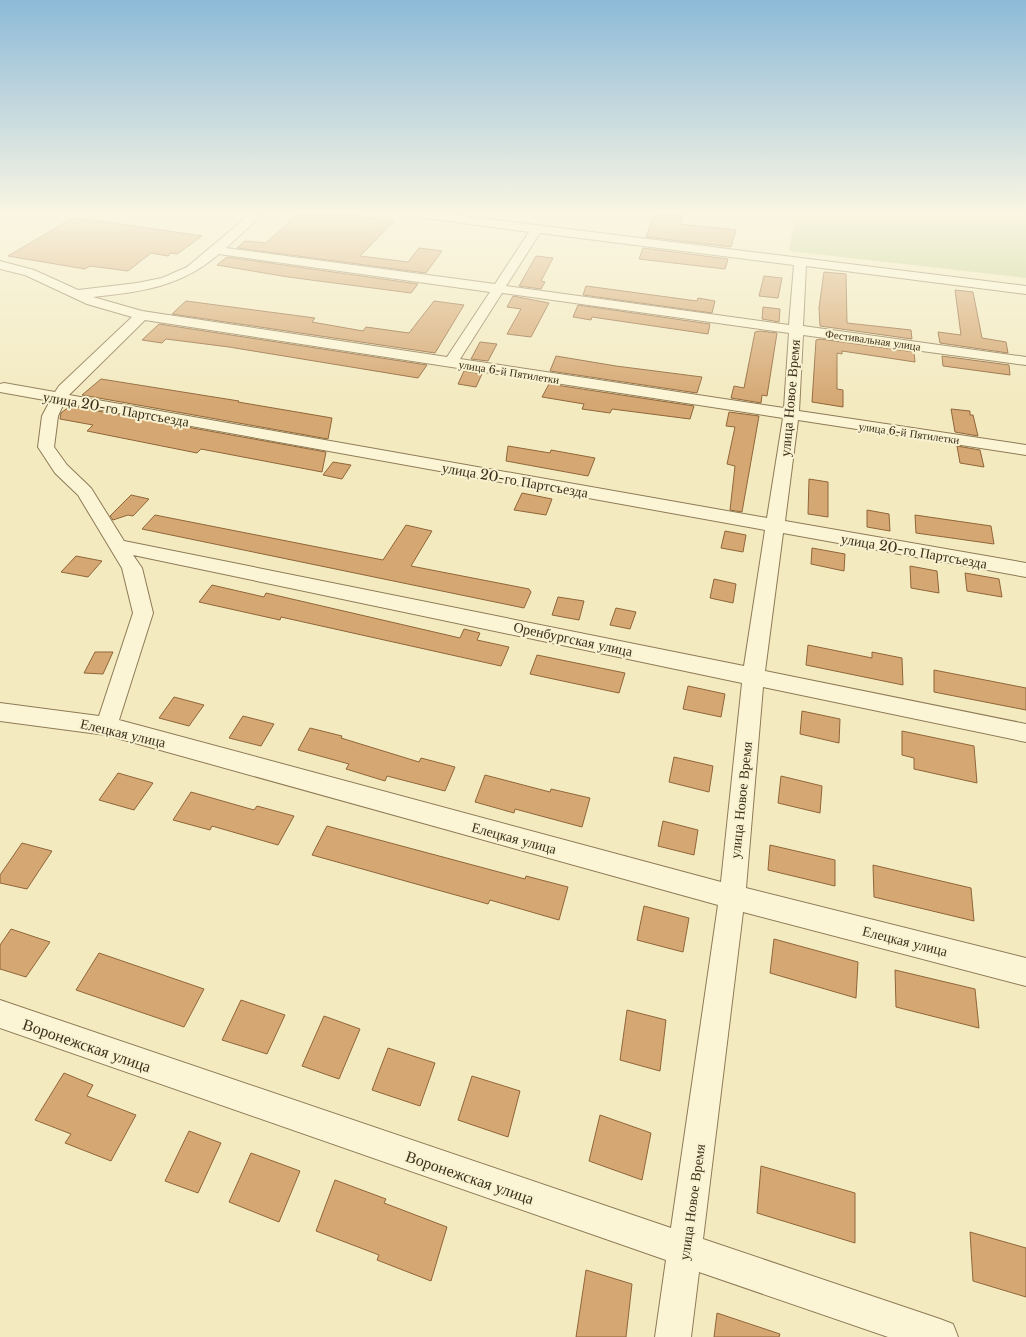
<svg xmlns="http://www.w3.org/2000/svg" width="1026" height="1337" font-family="'Libre Baskerville',serif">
<rect width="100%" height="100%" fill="#f3eac0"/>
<path fill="#c3d293" d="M 795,215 L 1026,215 L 1026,278 L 789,251 Z"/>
<path fill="#d5a772" stroke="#906639" d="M 297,215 L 351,215 L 394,221 L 360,256 L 408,262 L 419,248 L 442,251 L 426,273 L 237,248 L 245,241 L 266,243 Z
M 654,215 L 683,215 L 680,224 L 736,230 L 731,247 L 646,237 Z
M 73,218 L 107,222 L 202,236 L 177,254 L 171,253 L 168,256 L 151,253 L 128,271 L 90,266 L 85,269 L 8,256 Z
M 643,248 L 728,259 L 725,269 L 639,259 Z
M 536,256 L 553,258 L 541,281 L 545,282 L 541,289 L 519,286 Z
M 227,257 L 418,284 L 411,293 L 288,277 L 217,265 Z
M 824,272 L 846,274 L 847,323 L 911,330 L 912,339 L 820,326 L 819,308 Z
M 764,276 L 782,278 L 778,298 L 759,296 Z
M 586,286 L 697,301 L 698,298 L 715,301 L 712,313 L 583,295 Z
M 955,290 L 973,292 L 982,338 L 1006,342 L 1008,353 L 940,343 L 938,332 L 961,335 Z
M 513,296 L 549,303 L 531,337 L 507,334 L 521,309 L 507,307 Z
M 186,301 L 315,318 L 312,322 L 363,331 L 366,327 L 409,333 L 434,301 L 464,305 L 435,353 L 172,314 Z
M 578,305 L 710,324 L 708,334 L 592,317 L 591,320 L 573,317 Z
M 763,307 L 780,309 L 779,322 L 762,319 Z
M 159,324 L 427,365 L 418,378 L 229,347 L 166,339 L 162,343 L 142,340 Z
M 760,331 L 777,333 L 767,396 L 762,395 L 761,403 L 731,398 L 734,386 L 744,388 L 755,332 Z
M 820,339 L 914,352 L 915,362 L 842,351 L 842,354 L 837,353 L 837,389 L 843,390 L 843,407 L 812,402 L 816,340 Z
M 480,342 L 497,344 L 488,361 L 471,359 Z
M 556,356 L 616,366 L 702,377 L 697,393 L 550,371 Z
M 942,356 L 1009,365 L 1010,375 L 943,366 Z
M 464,371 L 482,374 L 476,387 L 458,384 Z
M 101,379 L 239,401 L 238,402 L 332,418 L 328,439 L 82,395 Z
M 549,384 L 694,406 L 690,419 L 612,409 L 610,413 L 582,409 L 584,404 L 542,397 Z
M 70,406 L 326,452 L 322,472 L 201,449 L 197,453 L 87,431 L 93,425 L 60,419 L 61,413 Z
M 951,409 L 970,411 L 970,415 L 973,415 L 978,436 L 955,432 Z
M 729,412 L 759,416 L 742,512 L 730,510 L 735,466 L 727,464 L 735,427 L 726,426 Z
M 508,446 L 550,453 L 551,450 L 595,458 L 588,476 L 506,461 Z
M 957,446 L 980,450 L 984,467 L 960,463 Z
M 333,462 L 351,465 L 342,479 L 323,475 Z
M 809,479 L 828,482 L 828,517 L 808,514 Z
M 522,493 L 552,499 L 546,515 L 514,510 Z
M 131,495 L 149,499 L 133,516 L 128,515 L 113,520 L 110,516 Z
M 867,510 L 889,514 L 890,531 L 867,527 Z
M 155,515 L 383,560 L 406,525 L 432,531 L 411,566 L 529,589 L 531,592 L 524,608 L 142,529 Z
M 915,515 L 991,526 L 994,544 L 916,533 Z
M 725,531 L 746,535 L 743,552 L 721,548 Z
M 812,548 L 845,554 L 844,571 L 811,564 Z
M 76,556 L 102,561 L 88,577 L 61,572 Z
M 910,566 L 937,571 L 939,593 L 911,588 Z
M 965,573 L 999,579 L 1002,597 L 967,591 Z
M 714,579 L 736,584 L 733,603 L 710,598 Z
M 212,585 L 264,597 L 266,593 L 460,638 L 464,629 L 480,633 L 477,640 L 509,647 L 501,666 L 281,617 L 280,620 L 199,602 Z
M 558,597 L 584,601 L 579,620 L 552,615 Z
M 616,608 L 636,612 L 630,629 L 610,625 Z
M 808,645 L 872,658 L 872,652 L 902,658 L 903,685 L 806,665 Z
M 95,652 L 113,652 L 103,674 L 84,673 Z
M 537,655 L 625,673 L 619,693 L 530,674 Z
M 934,670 L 1026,688 L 1026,710 L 934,692 Z
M 688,686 L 725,694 L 721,717 L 683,709 Z
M 174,697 L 204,705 L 189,726 L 159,718 Z
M 802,711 L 840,719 L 839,743 L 800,734 Z
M 243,716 L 274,724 L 261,746 L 229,738 Z
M 310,728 L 342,736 L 341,738 L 419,762 L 421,758 L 455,767 L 445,791 L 387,776 L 385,781 L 346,769 L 349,764 L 298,750 Z
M 902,731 L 974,746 L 977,783 L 914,769 L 914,758 L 902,755 Z
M 674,757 L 713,766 L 709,792 L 669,782 Z
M 118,773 L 153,783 L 134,810 L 99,800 Z
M 485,775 L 550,792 L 551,789 L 590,798 L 582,827 L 515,809 L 514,813 L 475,802 Z
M 781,776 L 822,786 L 820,813 L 778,803 Z
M 191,792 L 254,810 L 257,806 L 294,816 L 278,845 L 212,826 L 210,830 L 173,820 Z
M 663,821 L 698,830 L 694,855 L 658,846 Z
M 327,826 L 525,879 L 526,876 L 568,887 L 559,920 L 490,900 L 488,904 L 312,855 Z
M 22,843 L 52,851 L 27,889 L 0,883 L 0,875 Z
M 770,845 L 835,860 L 835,886 L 768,870 Z
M 873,865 L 971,888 L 974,921 L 874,897 Z
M 644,906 L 689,918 L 683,952 L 637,940 Z
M 11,929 L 50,942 L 26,977 L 0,969 L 0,945 Z
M 774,939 L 858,962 L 856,998 L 770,973 Z
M 99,953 L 204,989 L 184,1027 L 76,990 Z
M 895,970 L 975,989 L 979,1028 L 896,1007 Z
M 241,1000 L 285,1015 L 267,1054 L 222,1040 Z
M 627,1010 L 666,1020 L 660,1071 L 620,1060 Z
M 324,1016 L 360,1029 L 339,1079 L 302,1066 Z
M 388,1048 L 435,1063 L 420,1106 L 372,1090 Z
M 64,1073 L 93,1085 L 87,1096 L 136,1115 L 111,1161 L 65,1143 L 71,1134 L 35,1120 Z
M 472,1076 L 520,1091 L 508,1137 L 458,1120 Z
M 600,1115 L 651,1133 L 642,1180 L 589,1161 Z
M 189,1131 L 221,1143 L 198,1193 L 165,1181 Z
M 251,1153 L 300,1171 L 279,1222 L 229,1202 Z
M 761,1166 L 855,1193 L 855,1243 L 757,1213 Z
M 335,1180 L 386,1199 L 384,1203 L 447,1227 L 431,1281 L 377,1260 L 379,1255 L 316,1231 Z
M 970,1232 L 1026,1248 L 1026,1297 L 973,1281 Z
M 586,1270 L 632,1284 L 626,1337 L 576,1337 Z
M 717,1313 L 780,1334 L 779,1337 L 714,1337 Z"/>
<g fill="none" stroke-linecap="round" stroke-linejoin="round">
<g stroke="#8e7a56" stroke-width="2">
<path id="street" d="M 0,215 L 10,215 L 0,221 Z
M 249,215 L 262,215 L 226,248 L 495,284 L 529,232 L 425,218 L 419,215 L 455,215 L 1026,286 L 1026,294 L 806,266 L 803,326 L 1026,357 L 1026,365 L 803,335 L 799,411 L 1026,445 L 1026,455 L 798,420 L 785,521 L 1026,563 L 1026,577 L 783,533 L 765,671 L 1026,724 L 1026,742 L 763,687 L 746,888 L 1026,958 L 1026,986 L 743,912 L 703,1239 L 940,1319 L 953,1324 L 958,1337 L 888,1337 L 699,1272 L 691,1337 L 655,1337 L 666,1260 L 0,1028 L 0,1000 L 671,1228 L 718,905 L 106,735 L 0,721 L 0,703 L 99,716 L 133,613 L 122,568 L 78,495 L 55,473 L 38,447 L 42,416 L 50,401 L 0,392 L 0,384 L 4,383 L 55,392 L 59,386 L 132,317 L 87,304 L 25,275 L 0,269 L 0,261 L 34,270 L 78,290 L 137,283 L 162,278 L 187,267 ZM 540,233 L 794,265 L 789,325 L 506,286 ZM 219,254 L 490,292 L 447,357 L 142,311 L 93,297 C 141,292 181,287 219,254 ZM 502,293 L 789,333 L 784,408 L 460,359 ZM 145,320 L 783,418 L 767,518 L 69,395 ZM 64,403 L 765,530 L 744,666 L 124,541 L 91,488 L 67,465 L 54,447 L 58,416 ZM 133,555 L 742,683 L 721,882 L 119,720 L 153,613 L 142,568 Z"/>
</g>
<use href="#street" fill="#fcf5d5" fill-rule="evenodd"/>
</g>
<linearGradient id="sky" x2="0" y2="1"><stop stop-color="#8dbad8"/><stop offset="0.53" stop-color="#faf6e3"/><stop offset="1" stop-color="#faf6e3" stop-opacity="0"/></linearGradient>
<rect width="1026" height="402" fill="url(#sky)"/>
<g text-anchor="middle" stroke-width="4" stroke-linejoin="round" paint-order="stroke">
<g font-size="11" fill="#3c2f1c" stroke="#f9f2d1">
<text transform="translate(873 340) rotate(8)" y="4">Фестивальная улица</text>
<text transform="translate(509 372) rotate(9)" y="4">улица 6-й Пятилетки</text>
<text transform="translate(909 433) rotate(8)" y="4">улица 6-й Пятилетки</text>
</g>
<g font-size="14" fill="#3c2f1c" stroke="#f9f2d1">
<text transform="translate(790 398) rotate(-85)" y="5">улица Новое Время</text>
<text transform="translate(116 409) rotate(10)" y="5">улица 20-го Партсъезда</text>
<text transform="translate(515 480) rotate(10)" y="5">улица 20-го Партсъезда</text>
<text transform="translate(914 551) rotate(10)" y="5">улица 20-го Партсъезда</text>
<text transform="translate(573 639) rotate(12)" y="5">Оренбургская улица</text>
<text transform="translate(123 733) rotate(13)" y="5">Елецкая улица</text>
<text transform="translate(741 800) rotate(-84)" y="5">улица Новое Время</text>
<text transform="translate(514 838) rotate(15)" y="5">Елецкая улица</text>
<text transform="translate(905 941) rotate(14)" y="5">Елецкая улица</text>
<text transform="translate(692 1202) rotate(-82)" y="5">улица Новое Время</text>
</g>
<g font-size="16" fill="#3c2f1c" stroke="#f9f2d1">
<text transform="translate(87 1045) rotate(19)" y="6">Воронежская улица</text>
<text transform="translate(470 1177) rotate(19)" y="6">Воронежская улица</text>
</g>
</g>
</svg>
